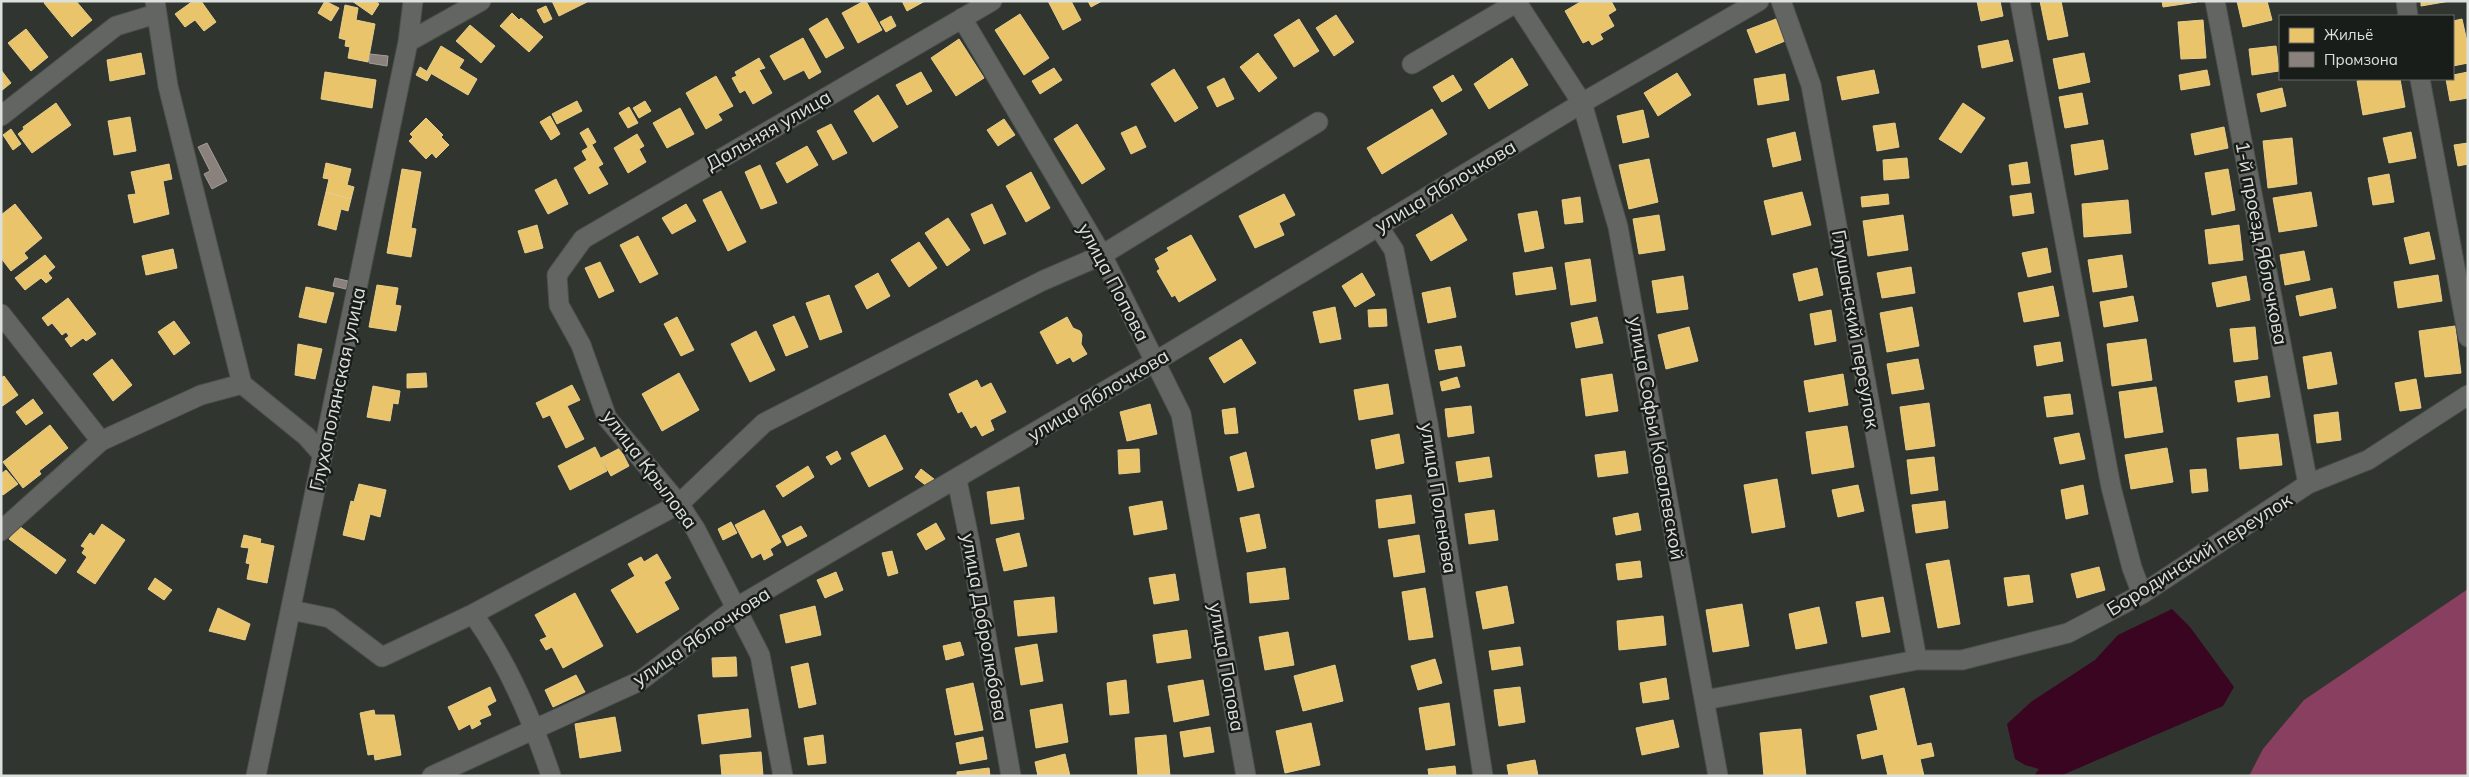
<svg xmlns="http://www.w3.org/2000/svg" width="2469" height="777" font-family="Mulish,sans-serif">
<rect width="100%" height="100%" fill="#303530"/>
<path fill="#894060" d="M 2468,589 L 2468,776 L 2249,776 L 2263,749 L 2304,700 Z"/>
<path fill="#3a0520" d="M 2172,609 L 2190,627 L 2234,687 L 2223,706 L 2060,776 L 2034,776 L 2039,769 L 2025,765 L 2015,759 L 2007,724 L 2031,702 L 2095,660 L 2118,635 Z"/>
<path fill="#e9c46a" stroke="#e5cd8c" d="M 46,1 L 76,1 L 92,20 L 72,37 L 44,3 Z
M 193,1 L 201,1 L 216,22 L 204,31 L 195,20 L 185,27 L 175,14 Z
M 325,1 L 339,8 L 331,21 L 318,13 Z
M 352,1 L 375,1 L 379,4 L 372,15 Z
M 552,1 L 586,1 L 587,2 L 559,16 Z
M 864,1 L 866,1 L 882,30 L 858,43 L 842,13 Z
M 902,1 L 925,1 L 907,11 Z
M 1048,1 L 1071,1 L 1081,20 L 1063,30 Z
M 1088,1 L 1102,1 L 1091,7 Z
M 1582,1 L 1611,1 L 1616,10 L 1608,15 L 1614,26 L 1600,34 L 1603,39 L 1592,45 L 1589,40 L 1583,43 L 1565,11 Z
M 1977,1 L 2000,1 L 2003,16 L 1981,21 Z
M 2040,1 L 2061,1 L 2068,36 L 2048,40 Z
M 2162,1 L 2197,1 L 2197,2 L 2163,7 Z
M 2237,1 L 2267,1 L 2272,20 L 2243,27 Z
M 2421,1 L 2450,1 L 2421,6 Z
M 345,5 L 358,8 L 356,20 L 375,24 L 368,62 L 348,58 L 350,47 L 345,46 L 346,40 L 339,38 Z
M 546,6 L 552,19 L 544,23 L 537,10 Z
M 512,13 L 519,20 L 521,18 L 543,37 L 529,52 L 500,26 Z
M 1020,14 L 1049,58 L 1024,75 L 995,30 Z
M 1336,15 L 1354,42 L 1334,56 L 1316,28 Z
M 891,16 L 896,26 L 886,32 L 880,22 Z
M 827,18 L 844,48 L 826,58 L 809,29 Z
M 1299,19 L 1319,51 L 1294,67 L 1274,35 Z
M 1776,19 L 1785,41 L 1756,53 L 1747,30 Z
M 2462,19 L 2468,46 L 2468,63 L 2453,66 L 2453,21 Z
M 2203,20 L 2206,58 L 2181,59 L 2178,22 Z
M 470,25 L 495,46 L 481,63 L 456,41 Z
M 26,29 L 48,57 L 31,71 L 8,43 Z
M 803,38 L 821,72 L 809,79 L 804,70 L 784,80 L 770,56 Z
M 959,39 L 984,78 L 956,96 L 931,58 Z
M 2008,40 L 2013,61 L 1982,68 L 1978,46 Z
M 441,46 L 464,60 L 459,68 L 477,79 L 468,95 L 427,71 Z
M 2276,46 L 2279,71 L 2252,75 L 2249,49 Z
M 141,53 L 145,74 L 110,81 L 107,60 Z
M 1258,53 L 1277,78 L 1259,92 L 1240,67 Z
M 2084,53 L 2090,82 L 2059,89 L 2053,59 Z
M 759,58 L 765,68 L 759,70 L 772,93 L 753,104 L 745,90 L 740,93 L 732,78 L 737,76 L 735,72 Z
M 1512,58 L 1528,85 L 1489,109 L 1474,84 Z
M 420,67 L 431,74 L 427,81 L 416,75 Z
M 1054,68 L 1062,80 L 1040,94 L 1032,81 Z
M 1174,69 L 1198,108 L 1175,122 L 1151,84 Z
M 1,70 L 11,83 L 1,91 Z
M 1874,70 L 1879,93 L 1842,100 L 1837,77 Z
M 2207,70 L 2210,85 L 2181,90 L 2179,75 Z
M 325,72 L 376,80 L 372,108 L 321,99 Z
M 921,72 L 932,91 L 907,105 L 896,85 Z
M 2468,72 L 2468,98 L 2450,101 L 2446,79 L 2453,79 L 2453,75 Z
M 1677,73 L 1691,95 L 1658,116 L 1644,93 Z
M 1785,74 L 1789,100 L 1758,105 L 1754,79 Z
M 1453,75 L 1462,90 L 1442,102 L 1433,87 Z
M 716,76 L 733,106 L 718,114 L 722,120 L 706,129 L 686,93 Z
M 1224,78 L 1234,99 L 1217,107 L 1207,87 Z
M 2369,79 L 2400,79 L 2405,107 L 2363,115 L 2357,81 Z
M 2282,88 L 2286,106 L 2261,112 L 2257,94 Z
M 2082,93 L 2088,124 L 2065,128 L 2059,97 Z
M 878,95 L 898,127 L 873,142 L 854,111 Z
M 577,101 L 582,111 L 557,124 L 552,114 Z
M 645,101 L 651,111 L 639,118 L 633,108 Z
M 56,103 L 71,125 L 32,153 L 18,134 L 24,129 L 23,127 Z
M 1963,103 L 1985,118 L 1961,153 L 1939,139 Z
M 629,107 L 638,123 L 628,128 L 619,113 Z
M 680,108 L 694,134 L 667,148 L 653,123 Z
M 1432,109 L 1447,134 L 1382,174 L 1367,148 Z
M 1643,110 L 1649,137 L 1623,143 L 1617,116 Z
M 550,116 L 560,134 L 551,140 L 540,122 Z
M 130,117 L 136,151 L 114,155 L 108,121 Z
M 426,118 L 443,135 L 441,137 L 449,145 L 436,158 L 432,153 L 426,159 L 409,141 L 413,137 L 410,134 Z
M 1004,119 L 1015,135 L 998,146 L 987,130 Z
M 1895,123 L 1899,147 L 1877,151 L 1873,126 Z
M 831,124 L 847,153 L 833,160 L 817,131 Z
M 1077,124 L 1105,169 L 1082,184 L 1054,139 Z
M 1136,126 L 1146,147 L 1131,154 L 1121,133 Z
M 2224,127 L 2228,148 L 2195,155 L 2191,134 Z
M 588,128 L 596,142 L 588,147 L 580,133 Z
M 11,129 L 21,144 L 13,150 L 3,135 Z
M 1795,132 L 1801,160 L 1773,167 L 1767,139 Z
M 2411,132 L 2416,158 L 2389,163 L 2383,138 Z
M 637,134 L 644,146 L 639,149 L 646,162 L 628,173 L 614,148 Z
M 2292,138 L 2297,184 L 2268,188 L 2263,141 Z
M 2103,140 L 2108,169 L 2075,175 L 2071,145 Z
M 2468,143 L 2468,164 L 2458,166 L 2454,145 Z
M 592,145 L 603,164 L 598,167 L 608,184 L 589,194 L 574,168 L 587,160 L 582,151 Z
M 807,146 L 818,165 L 787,183 L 776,163 Z
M 1907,158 L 1909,178 L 1884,180 L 1883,160 Z
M 1649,159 L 1658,202 L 1629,209 L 1619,165 Z
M 2027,162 L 2030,183 L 2012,185 L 2009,165 Z
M 326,163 L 351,169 L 347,185 L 354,187 L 351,199 L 326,192 L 329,179 L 323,178 Z
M 169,164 L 172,179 L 163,181 L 169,214 L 134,223 L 128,195 L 136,194 L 131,172 Z
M 760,165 L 777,203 L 761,209 L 745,172 Z
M 402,169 L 421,172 L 411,228 L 416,229 L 411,257 L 387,253 Z
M 2228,169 L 2235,210 L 2212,215 L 2205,173 Z
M 1031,172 L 1050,208 L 1026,222 L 1006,186 Z
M 2389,174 L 2394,202 L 2373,205 L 2368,178 Z
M 556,179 L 568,204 L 548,214 L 535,190 Z
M 721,191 L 746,242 L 728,251 L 703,200 Z
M 326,192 L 351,199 L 348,211 L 341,209 L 336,230 L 318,225 Z
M 1802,192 L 1811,225 L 1772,235 L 1764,201 Z
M 2311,192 L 2317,226 L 2279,232 L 2273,198 Z
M 2031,193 L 2034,213 L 2013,216 L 2010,196 Z
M 1284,194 L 1295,215 L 1279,223 L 1284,235 L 1255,248 L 1239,216 Z
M 1888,194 L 1889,204 L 1862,207 L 1861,197 Z
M 1580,197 L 1583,222 L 1565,224 L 1562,200 Z
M 2128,200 L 2131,233 L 2084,237 L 2082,204 Z
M 15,204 L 42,238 L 24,253 L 28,258 L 11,271 L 1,258 L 1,215 Z
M 686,204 L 696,221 L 672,234 L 662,218 Z
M 992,204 L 1006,234 L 984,244 L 971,214 Z
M 1537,211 L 1544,248 L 1525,252 L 1518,214 Z
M 1452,214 L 1467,240 L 1431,261 L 1416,235 Z
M 1659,215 L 1665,250 L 1639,254 L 1633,219 Z
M 1903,215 L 1908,250 L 1868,256 L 1863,221 Z
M 948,218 L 970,250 L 947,266 L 925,233 Z
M 537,225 L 543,248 L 525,253 L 518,231 Z
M 2239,225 L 2243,260 L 2209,264 L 2205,230 Z
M 2429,232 L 2435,259 L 2410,264 L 2404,238 Z
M 1191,235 L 1216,280 L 1179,302 L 1175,295 L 1172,297 L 1157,271 L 1160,269 L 1155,259 L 1169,251 L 1167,248 Z
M 638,236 L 658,274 L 640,283 L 620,245 Z
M 919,242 L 937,268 L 909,287 L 891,260 Z
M 2047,248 L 2051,272 L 2028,277 L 2022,253 Z
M 173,249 L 177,268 L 146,275 L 142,256 Z
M 2304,251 L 2310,280 L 2285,285 L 2280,255 Z
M 45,255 L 55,267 L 48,273 L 52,278 L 46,283 L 41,278 L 25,290 L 15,278 Z
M 2122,255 L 2127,287 L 2093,292 L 2088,260 Z
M 1590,259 L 1596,301 L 1571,305 L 1565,263 Z
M 600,262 L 614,291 L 599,298 L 585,268 Z
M 1552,267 L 1556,289 L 1516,295 L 1513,273 Z
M 1911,267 L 1915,293 L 1882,298 L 1877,273 Z
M 1817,268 L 1823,295 L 1799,301 L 1793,274 Z
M 878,273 L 890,296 L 867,309 L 855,286 Z
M 1362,273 L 1375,295 L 1355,307 L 1342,286 Z
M 2438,275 L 2442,301 L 2398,308 L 2394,282 Z
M 1683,276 L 1688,309 L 1657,313 L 1652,281 Z
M 2246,276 L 2250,300 L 2217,307 L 2212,283 Z
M 377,285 L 398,288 L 395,305 L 401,306 L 396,331 L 369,327 Z
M 2053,286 L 2059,316 L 2024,322 L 2018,293 Z
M 306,287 L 334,293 L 326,323 L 299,317 Z
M 1450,287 L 1456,317 L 1428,323 L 1422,293 Z
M 2332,288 L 2336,308 L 2300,316 L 2296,296 Z
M 829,295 L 842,332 L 820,340 L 806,303 Z
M 2133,296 L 2138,321 L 2104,327 L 2100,302 Z
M 68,298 L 96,334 L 86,341 L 83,338 L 71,347 L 65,339 L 69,336 L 66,332 L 62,335 L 52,323 L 48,326 L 42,318 Z
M 1335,307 L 1341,339 L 1320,343 L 1313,312 Z
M 1912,307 L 1919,346 L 1887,352 L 1880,313 Z
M 1386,309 L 1387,326 L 1369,327 L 1368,310 Z
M 1831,310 L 1836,341 L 1815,345 L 1810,314 Z
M 794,316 L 808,347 L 786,356 L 773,325 Z
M 677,317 L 694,350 L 681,356 L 664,324 Z
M 1067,317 L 1073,328 L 1080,331 L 1082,335 L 1081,344 L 1087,354 L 1073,362 L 1070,357 L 1057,364 L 1040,332 Z
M 1597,317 L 1603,343 L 1576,348 L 1571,323 Z
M 174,321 L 190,343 L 174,355 L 158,332 Z
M 2455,326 L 2461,373 L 2425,377 L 2419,331 Z
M 1689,327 L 1698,361 L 1666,369 L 1658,335 Z
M 2255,327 L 2258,359 L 2234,362 L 2230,329 Z
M 756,331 L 775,370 L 750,382 L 731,344 Z
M 1241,339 L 1256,363 L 1224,383 L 1209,358 Z
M 2146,339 L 2152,380 L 2112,386 L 2107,344 Z
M 2060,342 L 2063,361 L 2037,366 L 2034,346 Z
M 298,344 L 322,349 L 315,379 L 295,375 Z
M 1461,346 L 1465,366 L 1439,370 L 1435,350 Z
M 2331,352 L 2337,384 L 2308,389 L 2303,357 Z
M 112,359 L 132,385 L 113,401 L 93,374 Z
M 1918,359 L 1924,389 L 1892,394 L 1887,364 Z
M 426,373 L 427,387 L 407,388 L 407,374 Z
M 679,373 L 699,410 L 662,431 L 642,394 Z
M 1612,374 L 1618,411 L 1586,416 L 1581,379 Z
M 1843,374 L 1848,405 L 1809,412 L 1804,381 Z
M 4,376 L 18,395 L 1,407 L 1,378 Z
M 2267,376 L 2270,397 L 2238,402 L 2235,381 Z
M 1457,377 L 1460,387 L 1442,391 L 1440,382 Z
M 2416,379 L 2421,408 L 2400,411 L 2395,383 Z
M 977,380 L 981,388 L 991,383 L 1006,412 L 990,420 L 994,430 L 982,436 L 976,425 L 971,428 L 962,411 L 958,413 L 949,394 Z
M 1388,384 L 1393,414 L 1359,420 L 1354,390 Z
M 572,385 L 580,400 L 567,406 L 584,439 L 566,448 L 550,415 L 543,418 L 536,403 Z
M 373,386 L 400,391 L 398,404 L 393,403 L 390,421 L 367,417 Z
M 2156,387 L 2163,432 L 2125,438 L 2119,392 Z
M 2070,394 L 2073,414 L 2047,417 L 2044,397 Z
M 33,399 L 43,413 L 26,425 L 16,412 Z
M 1929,403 L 1935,446 L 1906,450 L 1900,407 Z
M 1150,404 L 1157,434 L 1127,441 L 1120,412 Z
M 1471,406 L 1474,433 L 1448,437 L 1445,409 Z
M 1235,408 L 1238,433 L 1225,434 L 1222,410 Z
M 2338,412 L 2341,440 L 2317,443 L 2314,415 Z
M 50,425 L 68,448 L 39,471 L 41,474 L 23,488 L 3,462 Z
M 1847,426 L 1854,467 L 1812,474 L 1806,432 Z
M 2079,433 L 2085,459 L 2060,464 L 2054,438 Z
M 1399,434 L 1404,463 L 1376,469 L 1371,440 Z
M 2278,434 L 2282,465 L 2240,469 L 2237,438 Z
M 885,435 L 903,469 L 869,487 L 851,453 Z
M 595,447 L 607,471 L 570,490 L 558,466 Z
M 620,448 L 629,466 L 611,476 L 601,458 Z
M 2167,448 L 2173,482 L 2131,489 L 2125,455 Z
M 1139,449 L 1140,472 L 1119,474 L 1118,450 Z
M 837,451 L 841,459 L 831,465 L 826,457 Z
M 1625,451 L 1628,473 L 1598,477 L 1595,455 Z
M 1246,452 L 1254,487 L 1238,491 L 1230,457 Z
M 1489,457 L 1492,477 L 1459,482 L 1456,462 Z
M 1934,457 L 1938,490 L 1911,494 L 1907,460 Z
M 808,466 L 814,477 L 783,497 L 776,486 Z
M 921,469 L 934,479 L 928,487 L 915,477 Z
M 2206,469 L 2208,491 L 2192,493 L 2190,470 Z
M 6,470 L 18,484 L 3,495 L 1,493 L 1,474 Z
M 1777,479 L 1785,527 L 1752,533 L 1744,485 Z
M 359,484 L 386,490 L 380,517 L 370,514 L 364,540 L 343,535 L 351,501 L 354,502 Z
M 1858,485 L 1864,511 L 1838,517 L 1832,490 Z
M 2083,485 L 2088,514 L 2066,519 L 2061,490 Z
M 1019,487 L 1024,519 L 991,524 L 987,492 Z
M 1411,495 L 1415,523 L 1379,528 L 1376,500 Z
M 1162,501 L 1167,529 L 1134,535 L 1129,507 Z
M 1945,501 L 1948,528 L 1916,533 L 1912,505 Z
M 764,510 L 781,542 L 770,549 L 773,555 L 764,560 L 761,553 L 752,558 L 735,525 Z
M 1494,510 L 1498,540 L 1469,544 L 1465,514 Z
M 1638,513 L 1641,530 L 1616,535 L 1613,518 Z
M 1259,514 L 1266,548 L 1247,552 L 1240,518 Z
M 731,522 L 737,533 L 723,540 L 718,529 Z
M 936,523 L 945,539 L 926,550 L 917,534 Z
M 102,524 L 125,540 L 95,584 L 77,572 L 87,557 L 82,553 L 85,548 L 81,546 L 90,533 L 94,536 Z
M 19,526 L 66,560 L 56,574 L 9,539 Z
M 801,526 L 807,536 L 787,546 L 782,536 Z
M 1019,533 L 1027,566 L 1004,571 L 996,539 Z
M 244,535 L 261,539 L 260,543 L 274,546 L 267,583 L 247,579 L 250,564 L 246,563 L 249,548 L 241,547 Z
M 1419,535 L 1425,572 L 1394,577 L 1388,540 Z
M 892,551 L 898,573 L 888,576 L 882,553 Z
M 657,554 L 671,578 L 664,582 L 679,609 L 637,633 L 611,590 L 635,576 L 628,564 L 641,557 L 644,562 Z
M 1949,560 L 1960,624 L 1938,628 L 1926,564 Z
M 1640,561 L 1642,577 L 1618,580 L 1616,564 Z
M 2099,567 L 2105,590 L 2077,598 L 2071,574 Z
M 1285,568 L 1289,599 L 1250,603 L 1247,573 Z
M 836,572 L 843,590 L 825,598 L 817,580 Z
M 1175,574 L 1179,600 L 1154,604 L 1149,578 Z
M 2029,575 L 2033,602 L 2008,606 L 2004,578 Z
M 155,578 L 172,590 L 164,600 L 148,589 Z
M 1507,586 L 1514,623 L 1483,629 L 1476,592 Z
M 1425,588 L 1433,637 L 1409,640 L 1402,592 Z
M 575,593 L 603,646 L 563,668 L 552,647 L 546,650 L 540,640 L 547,637 L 535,615 Z
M 1054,597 L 1057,632 L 1018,636 L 1014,601 Z
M 1883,597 L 1890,632 L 1862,637 L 1856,602 Z
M 1742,604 L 1749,646 L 1713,652 L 1706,610 Z
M 815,606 L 821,635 L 786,643 L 780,615 Z
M 1819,607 L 1827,643 L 1796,649 L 1789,614 Z
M 218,608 L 250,624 L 245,640 L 209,631 Z
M 1663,616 L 1666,645 L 1619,650 L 1617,621 Z
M 1187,630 L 1191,658 L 1157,663 L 1153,635 Z
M 1288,632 L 1294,665 L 1265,670 L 1259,637 Z
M 960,642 L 964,655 L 946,660 L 943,646 Z
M 1037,644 L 1043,681 L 1021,685 L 1015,648 Z
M 1520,647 L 1523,665 L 1492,670 L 1489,651 Z
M 736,657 L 737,676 L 713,677 L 712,658 Z
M 1435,659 L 1442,683 L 1418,690 L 1411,666 Z
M 808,663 L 816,704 L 799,708 L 791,667 Z
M 1335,665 L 1343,701 L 1303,711 L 1294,676 Z
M 576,675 L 585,692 L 553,707 L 545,690 Z
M 1666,678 L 1669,699 L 1643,703 L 1640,683 Z
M 1126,680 L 1129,713 L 1110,715 L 1107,683 Z
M 1203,680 L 1209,715 L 1174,722 L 1168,686 Z
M 973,683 L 983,730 L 955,735 L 946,689 Z
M 490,687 L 496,701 L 487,706 L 491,715 L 479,720 L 481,724 L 472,729 L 470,724 L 459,730 L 448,707 Z
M 1520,687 L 1525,722 L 1499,726 L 1494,690 Z
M 1904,688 L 1917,746 L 1931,743 L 1934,756 L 1920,759 L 1924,776 L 1888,776 L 1883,754 L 1862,759 L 1857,735 L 1878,730 L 1870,696 Z
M 1449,703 L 1455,745 L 1426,750 L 1419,708 Z
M 1062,704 L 1068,742 L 1036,748 L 1030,710 Z
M 748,709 L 751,737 L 702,744 L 698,715 Z
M 374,710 L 375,715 L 394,715 L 401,755 L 375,760 L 374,754 L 368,755 L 360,713 Z
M 615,717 L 621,751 L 580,758 L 575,724 Z
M 1673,720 L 1679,747 L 1642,755 L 1636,728 Z
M 1311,723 L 1320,765 L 1285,773 L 1276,731 Z
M 1210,727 L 1214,752 L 1184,757 L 1180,732 Z
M 1801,729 L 1806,776 L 1764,776 L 1760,733 Z
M 823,735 L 826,763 L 808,765 L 804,738 Z
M 1166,735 L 1170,776 L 1138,776 L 1135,738 Z
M 983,737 L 987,759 L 960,764 L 956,743 Z
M 761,752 L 763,776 L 722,776 L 720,755 Z
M 1065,754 L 1070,776 L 1038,776 L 1035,762 Z
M 1535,760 L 1538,776 L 1509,776 L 1507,765 Z
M 1455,766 L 1456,776 L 1429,776 L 1428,769 Z
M 989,768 L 990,776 L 957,776 L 957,772 Z"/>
<path fill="#8a817c" stroke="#a39e99" d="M 370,54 L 388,56 L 387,66 L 369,63 Z
M 207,143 L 227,181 L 212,189 L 204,174 L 210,171 L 198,147 Z
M 335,278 L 348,281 L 346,289 L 333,286 Z"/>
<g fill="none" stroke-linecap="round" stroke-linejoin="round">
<g stroke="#4c504c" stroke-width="21">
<path id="minor" d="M 155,1 L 168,86 L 242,384 L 306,436 L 323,455
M 1516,1 L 1582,103 L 1618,227 L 1718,776
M 1781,1 L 1811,85 L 1917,660
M 2020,1 L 2111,487 L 2132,568 L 2142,594
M 2215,1 L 2308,484
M 2406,1 L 2408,16
M 962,18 L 1102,255 L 1181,414 L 1246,776
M 408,42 L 481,1
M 1412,64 L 1519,1
M 2420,79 L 2468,337
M 1,116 L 116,26 L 156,14
M 1378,226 L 1394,250 L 1428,423 L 1483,776
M 1,314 L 101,441
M 957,480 L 970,543 L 1011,776
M 1,531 L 101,441 L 201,395 L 242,384
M 291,610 L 330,618 L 382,657 L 473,614 L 679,504 L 764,423 L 1042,281 L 1102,255 L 1318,122
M 473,614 C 508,663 532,719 551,776
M 1705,700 L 1917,660 L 1962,660 L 2068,633 L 2142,594 L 2308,484 L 2368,460 L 2468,395
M 256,776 L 408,42 L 413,1
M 432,776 L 640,681 L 737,607 L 1156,361 L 1582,103 L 1759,1
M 783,776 L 760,655 L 696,530 L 679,504 L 607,418 L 581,345 L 559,305 L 557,275 L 583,239 L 992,1"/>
</g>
<use href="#minor" stroke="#636563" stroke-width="19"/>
</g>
<g text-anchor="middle" stroke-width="5" stroke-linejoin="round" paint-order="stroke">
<g font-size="19" fill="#dde1dd" stroke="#191d19">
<text transform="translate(768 130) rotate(-30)" y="7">Дальняя улица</text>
<text transform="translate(1445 186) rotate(-31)" y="7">улица Яблочкова</text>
<text transform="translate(2262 243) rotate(79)" y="7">1-й проезд Яблочкова</text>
<text transform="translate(1114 282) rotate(62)" y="7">улица Попова</text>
<text transform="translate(1856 329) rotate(80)" y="7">Глушанский переулок</text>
<text transform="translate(337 389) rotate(-78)" y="7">Глухополянская улица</text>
<text transform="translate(1098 395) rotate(-31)" y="7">улица Яблочкова</text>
<text transform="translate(1657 438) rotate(80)" y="7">улица Софьи Ковалевской</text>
<text transform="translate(650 469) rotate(53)" y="7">улица Крылова</text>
<text transform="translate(1439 498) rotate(81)" y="7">улица Поленова</text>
<text transform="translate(2199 554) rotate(-32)" y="7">Бородинский переулок</text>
<text transform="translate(985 627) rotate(80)" y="7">улица Добролюбова</text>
<text transform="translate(701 636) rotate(-34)" y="7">улица Яблочкова</text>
<text transform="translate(1227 667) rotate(80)" y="7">улица Попова</text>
</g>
</g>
<rect width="2469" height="777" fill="none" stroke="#dde1dd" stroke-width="5"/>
<rect x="2279" y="15" width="175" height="65" fill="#191d19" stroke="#676b67"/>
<rect x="2289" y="28" width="25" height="15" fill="#e9c46a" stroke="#676b67"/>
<text x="2324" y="40" font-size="15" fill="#dde1dd">Жильё</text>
<rect x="2289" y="52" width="25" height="15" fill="#8a817c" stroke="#676b67"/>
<text x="2324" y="65" font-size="15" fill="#dde1dd">Промзона</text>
</svg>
